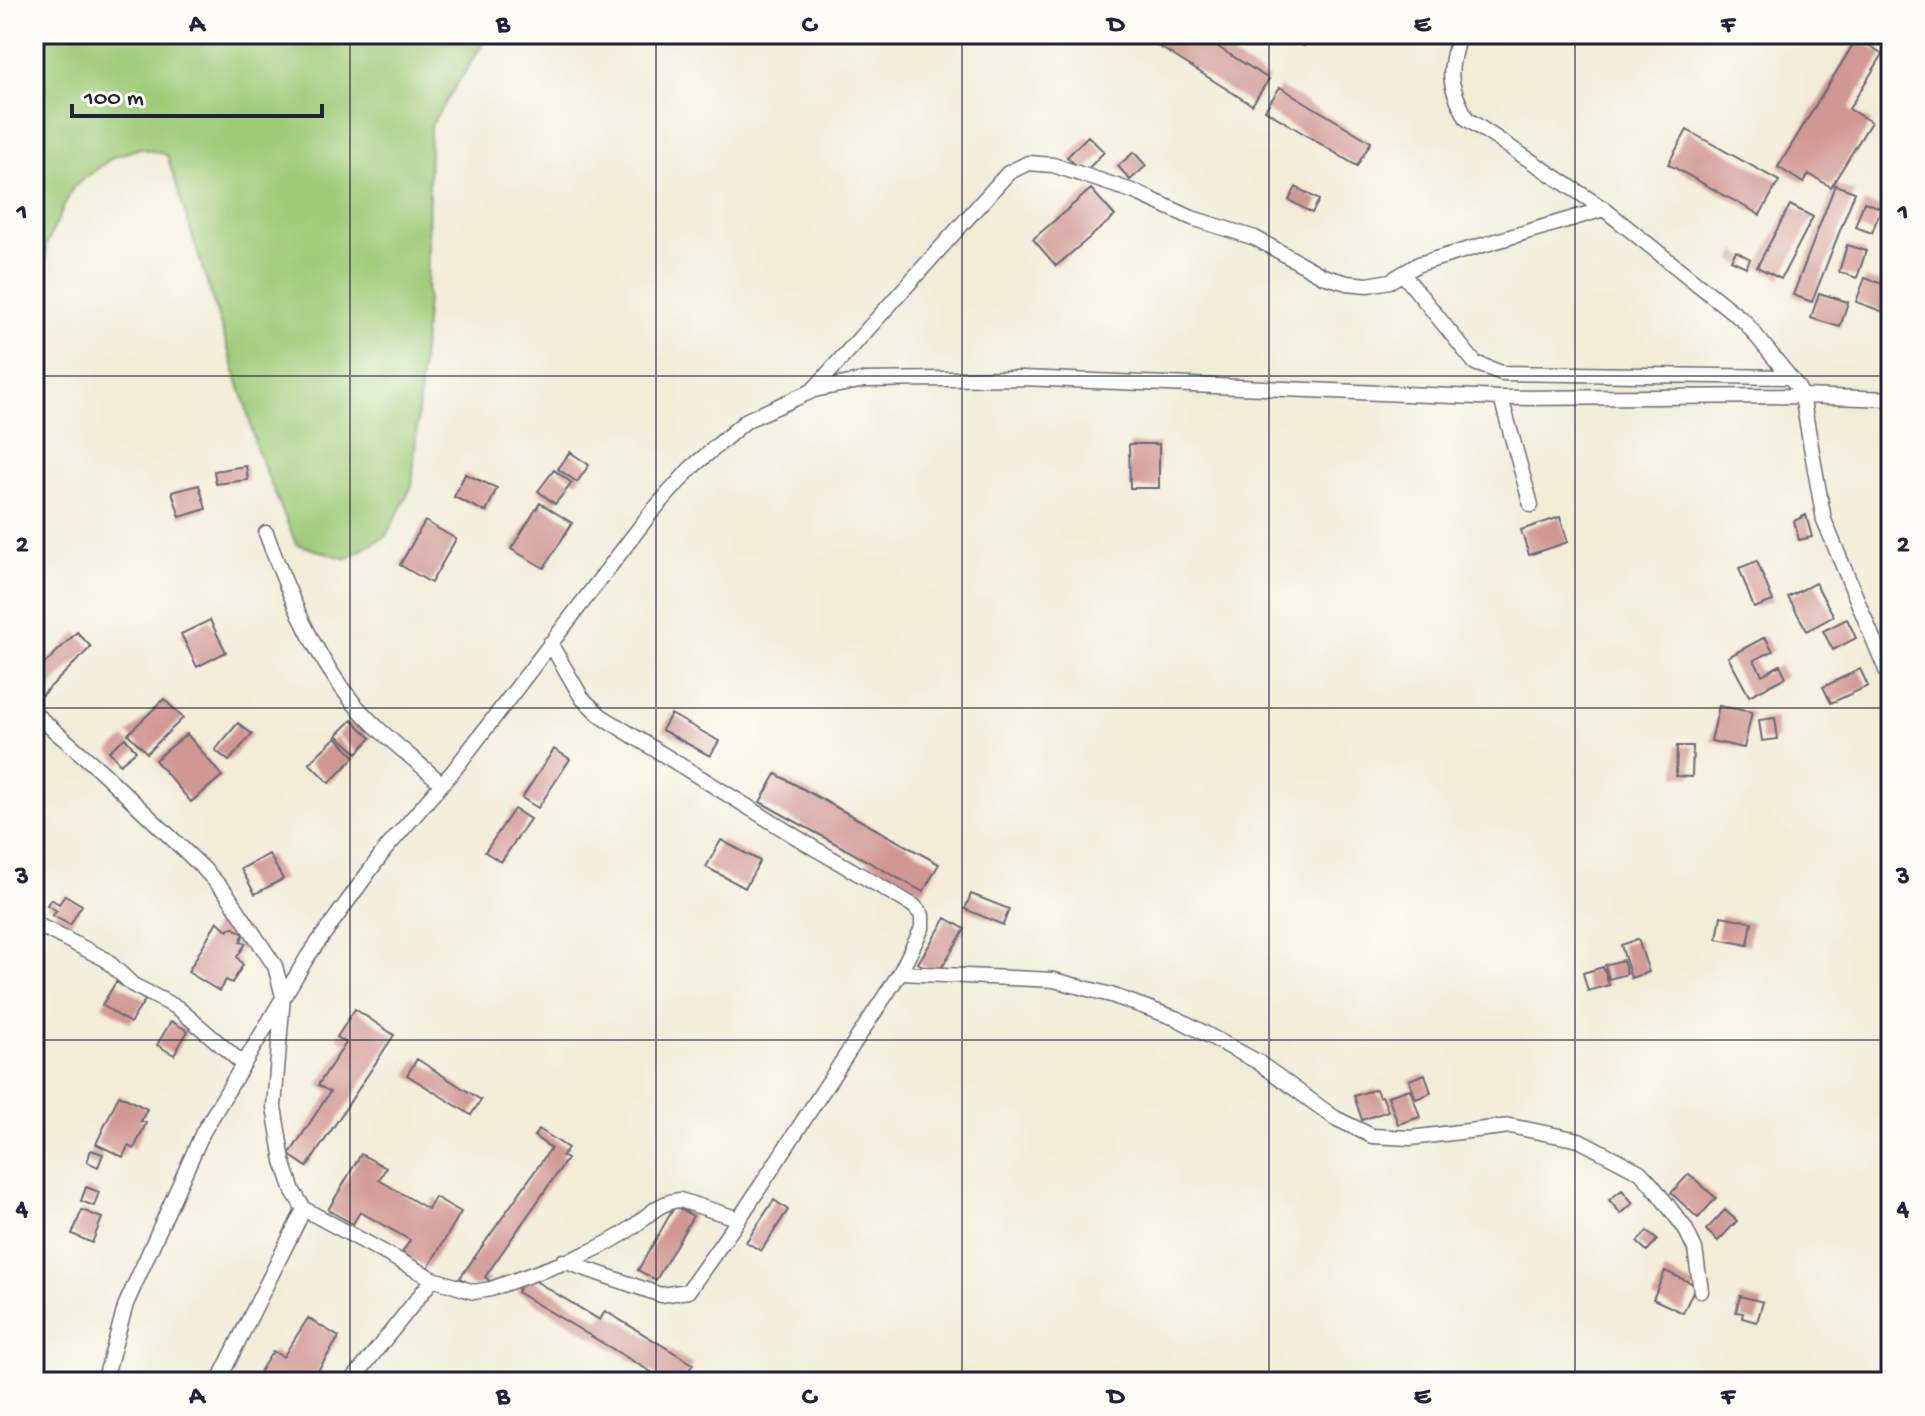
<svg xmlns="http://www.w3.org/2000/svg" width="1925" height="1416" font-family="'Gochi Hand',sans-serif">
<rect width="100%" height="100%" fill="#fdfcf7"/>
<filter id="ink" filterUnits="userSpaceOnUse"><feTurbulence type="fractalNoise" baseFrequency=".0125" numOctaves="2"/><feDisplacementMap in="SourceGraphic" scale="16" xChannelSelector="R" yChannelSelector="G"/><feConvolveMatrix kernelMatrix="1 2 1 2 8 2 1 2 1" color-interpolation-filters="sRGB"/></filter>
<filter id="wash" filterUnits="userSpaceOnUse"><feTurbulence type="fractalNoise" baseFrequency=".006" numOctaves="4" result="noise"/><feDisplacementMap in="SourceGraphic" scale="32" xChannelSelector="R" yChannelSelector="G"/><feGaussianBlur stdDeviation="1.8" result="paint"/><feColorMatrix in="noise" values="0 0 0 0 0 0 0 0 0 0 0 0 0 0 0 0 0 1.4 0 .05"/><feComposite in="paint" operator="in"/></filter>
<g filter="url(#wash)">
<rect width="100%" height="100%" fill="#f2ecd7"/>
<path fill="#9fcb78" stroke="#60765a" stroke-width="2" d="M 34,34 L 489,34 L 430,127 L 427,299 L 412,486 L 386,536 L 346,559 L 296,544 L 256,448 L 246,406 L 167,155 L 140,148 L 113,157 L 73,187 L 46,245 L 43,414 L 34,442 Z"/>
<g id="blocks">
<path fill="#d19793" d="M 1157,34 L 1197,34 L 1269,79 L 1252,105 L 1152,42 Z
M 1284,34 L 1311,34 L 1304,46 Z
M 1857,38 L 1883,54 L 1849,109 L 1871,122 L 1831,187 L 1809,174 L 1803,183 L 1778,167 Z
M 1280,87 L 1371,142 L 1357,166 L 1265,110 Z
M 1687,130 L 1779,181 L 1760,215 L 1668,164 Z
M 1088,136 L 1104,152 L 1084,173 L 1067,157 Z
M 1134,152 L 1146,166 L 1130,180 L 1118,166 Z
M 1835,185 L 1855,192 L 1812,302 L 1793,295 Z
M 1296,187 L 1319,200 L 1312,213 L 1289,200 Z
M 1091,189 L 1115,216 L 1056,266 L 1033,239 Z
M 1864,202 L 1881,208 L 1872,233 L 1855,227 Z
M 1790,205 L 1813,217 L 1781,279 L 1757,267 Z
M 1847,245 L 1866,251 L 1857,278 L 1839,272 Z
M 1736,251 L 1750,259 L 1746,267 L 1731,260 Z
M 1865,278 L 1891,287 L 1884,312 L 1856,302 Z
M 1819,293 L 1848,302 L 1840,327 L 1811,318 Z
M 1129,444 L 1159,444 L 1159,488 L 1130,488 Z
M 570,452 L 589,465 L 577,482 L 558,469 Z
M 246,466 L 248,480 L 216,484 L 214,471 Z
M 554,470 L 572,483 L 555,504 L 538,491 Z
M 465,474 L 497,488 L 486,512 L 454,497 Z
M 199,485 L 206,509 L 180,517 L 172,492 Z
M 540,503 L 572,523 L 544,568 L 511,549 Z
M 1806,515 L 1812,537 L 1799,540 L 1794,521 Z
M 1560,517 L 1568,542 L 1529,555 L 1521,530 Z
M 425,521 L 456,539 L 431,583 L 400,565 Z
M 1757,561 L 1773,601 L 1754,608 L 1739,568 Z
M 1815,583 L 1834,616 L 1807,631 L 1788,597 Z
M 1847,619 L 1856,638 L 1833,650 L 1823,631 Z
M 210,620 L 226,652 L 197,667 L 181,634 Z
M 77,632 L 91,647 L 40,697 L 34,690 L 34,674 Z
M 1765,637 L 1773,651 L 1754,660 L 1762,675 L 1780,665 L 1786,677 L 1749,696 L 1728,657 Z
M 1860,669 L 1868,686 L 1831,703 L 1823,687 Z
M 164,699 L 183,718 L 147,753 L 128,734 Z
M 1719,706 L 1752,712 L 1744,748 L 1711,741 Z
M 671,714 L 719,741 L 710,756 L 662,730 Z
M 1775,718 L 1778,739 L 1762,741 L 1759,720 Z
M 352,720 L 371,738 L 357,753 L 337,735 Z
M 238,723 L 252,734 L 229,761 L 215,750 Z
M 187,734 L 222,776 L 191,802 L 155,760 Z
M 336,737 L 355,757 L 329,783 L 309,763 Z
M 125,738 L 136,751 L 120,764 L 109,751 Z
M 1677,746 L 1693,746 L 1692,777 L 1676,776 Z
M 554,749 L 570,759 L 538,808 L 522,798 Z
M 776,774 L 939,864 L 923,892 L 760,802 Z
M 514,809 L 530,819 L 501,862 L 485,852 Z
M 721,840 L 760,861 L 745,888 L 706,867 Z
M 269,854 L 283,879 L 255,894 L 241,869 Z
M 971,894 L 1009,909 L 1003,925 L 965,909 Z
M 65,895 L 82,905 L 70,925 L 52,915 L 57,911 L 47,905 L 51,899 L 59,904 Z
M 1721,916 L 1752,922 L 1748,945 L 1717,939 Z
M 946,918 L 965,929 L 937,975 L 918,963 Z
M 217,921 L 228,931 L 232,927 L 244,934 L 240,942 L 246,943 L 237,957 L 243,965 L 232,983 L 226,980 L 219,991 L 188,972 Z
M 1638,939 L 1649,972 L 1631,978 L 1621,945 Z
M 1623,960 L 1627,974 L 1609,979 L 1605,965 Z
M 1603,967 L 1609,985 L 1588,991 L 1583,973 Z
M 116,982 L 145,1000 L 130,1023 L 102,1005 Z
M 355,1009 L 394,1035 L 307,1167 L 289,1155 L 330,1092 L 318,1085 L 346,1043 L 337,1037 Z
M 171,1021 L 188,1031 L 174,1055 L 157,1045 Z
M 417,1059 L 481,1100 L 471,1115 L 407,1075 Z
M 1425,1074 L 1431,1093 L 1416,1099 L 1409,1080 Z
M 1376,1089 L 1379,1097 L 1382,1096 L 1388,1111 L 1362,1120 L 1354,1096 Z
M 1410,1089 L 1420,1117 L 1398,1124 L 1388,1096 Z
M 119,1095 L 147,1109 L 141,1121 L 146,1123 L 134,1149 L 128,1146 L 123,1157 L 96,1144 Z
M 539,1129 L 568,1148 L 562,1156 L 567,1159 L 485,1277 L 490,1281 L 475,1287 L 460,1278 L 551,1148 L 534,1136 Z
M 91,1150 L 103,1154 L 98,1167 L 87,1162 Z
M 361,1154 L 386,1168 L 379,1180 L 428,1209 L 435,1197 L 461,1212 L 428,1268 L 402,1253 L 410,1240 L 360,1212 L 353,1224 L 328,1210 Z
M 1689,1174 L 1716,1198 L 1698,1218 L 1671,1193 Z
M 86,1187 L 99,1192 L 94,1206 L 81,1201 Z
M 1622,1190 L 1633,1203 L 1621,1214 L 1609,1200 Z
M 774,1200 L 788,1210 L 761,1251 L 746,1242 Z
M 675,1206 L 693,1216 L 656,1280 L 638,1270 Z
M 82,1210 L 102,1218 L 92,1243 L 72,1234 Z
M 1725,1210 L 1737,1221 L 1718,1241 L 1706,1230 Z
M 1647,1231 L 1657,1240 L 1647,1251 L 1637,1242 Z
M 1665,1271 L 1696,1285 L 1683,1313 L 1653,1299 Z
M 527,1276 L 600,1320 L 605,1311 L 693,1364 L 681,1382 L 668,1382 L 517,1292 Z
M 1740,1296 L 1763,1302 L 1757,1322 L 1742,1318 L 1743,1313 L 1736,1312 Z
M 308,1318 L 339,1337 L 314,1377 L 322,1382 L 253,1382 L 273,1351 L 283,1357 Z"/>
</g>
</g>
<g filter="url(#ink)">
<use href="#blocks" fill-opacity="0" stroke="#6b6972" stroke-width="2"/>
<g fill="none" stroke-linecap="round" stroke-linejoin="round">
<g stroke="#6b6972" stroke-width="17">
<path id="street" d="M 1459,34 C 1448,74 1447,81 1467,119 L 1604,209 L 1745,322 L 1797,386 L 1802,396 L 1824,520 L 1891,682
M 1403,274 L 1475,363 L 1502,373 L 1789,377
M 814,389 L 1008,173 L 1028,163 L 1053,165 L 1135,192 L 1192,218 L 1255,238 L 1323,276 L 1347,283 L 1368,285 L 1390,281 L 1419,264 L 1604,209
M 1501,398 L 1531,505
M 266,533 C 288,592 312,652 352,701 C 377,732 413,757 442,784
M 34,713 L 100,770 L 204,869 L 227,894 L 275,966 L 283,996 L 274,1107 L 283,1161 L 293,1191 L 304,1209 L 433,1279 L 474,1292 L 491,1289 C 538,1271 592,1257 633,1227 C 647,1216 661,1201 680,1200 L 739,1219 L 900,973 L 922,928 L 922,915 L 914,906 L 814,848 L 601,716 L 582,698 L 550,643
M 34,923 L 105,959 L 133,985 L 178,1008 L 243,1064
M 900,973 L 1054,980 L 1111,995 L 1178,1019 L 1258,1062 L 1335,1118 L 1372,1136 L 1410,1138 L 1510,1126 L 1579,1140 L 1640,1172 L 1652,1185 L 1685,1228 L 1695,1249 L 1701,1291
M 563,1261 L 661,1295 L 688,1291 L 739,1219
M 104,1382 L 126,1304 L 203,1132 L 308,956 L 384,851 L 454,770 L 650,514 L 691,468 L 747,420 L 814,390 L 865,380 L 1022,378 L 1501,398 L 1802,396 L 1891,399
M 218,1382 L 304,1209
M 351,1382 L 433,1279"/>
</g>
<use href="#street" stroke="#fff" stroke-width="14"/>
</g>
</g>
<path fill="none" stroke="#22223b" stroke-width="2" stroke-opacity="0.55" d="M 350,34 L 350,1382M 656,34 L 656,1382M 962,34 L 962,1382M 1269,34 L 1269,1382M 1575,34 L 1575,1382M 34,376 L 1891,376M 34,708 L 1891,708M 34,1040 L 1891,1040"/>
<rect width="1925" height="1416" fill="none" stroke="#fdfcf7" stroke-width="88"/>
<path d="M72 104v12h250v-12" fill="none" stroke="#22223b" stroke-width="4"/>
<text x="84" y="104" font-size="24" fill="#22223b" stroke="#fdfcf7" stroke-width="6" paint-order="stroke">100 m</text>
<rect x="44" y="44" width="1837" height="1328" fill="none" stroke="#22223b" stroke-width="3"/>
<g font-size="26" text-anchor="middle" font-weight="bold" fill="#22223b">
<text x="197" y="31">A</text>
<text x="503" y="31">B</text>
<text x="809" y="31">C</text>
<text x="1116" y="31">D</text>
<text x="1422" y="31">E</text>
<text x="1728" y="31">F</text>
<text x="22" y="219">1</text>
<text x="1903" y="219">1</text>
<text x="22" y="551">2</text>
<text x="1903" y="551">2</text>
<text x="22" y="883">3</text>
<text x="1903" y="883">3</text>
<text x="22" y="1215">4</text>
<text x="1903" y="1215">4</text>
<text x="197" y="1403">A</text>
<text x="503" y="1403">B</text>
<text x="809" y="1403">C</text>
<text x="1116" y="1403">D</text>
<text x="1422" y="1403">E</text>
<text x="1728" y="1403">F</text>
</g>
</svg>
